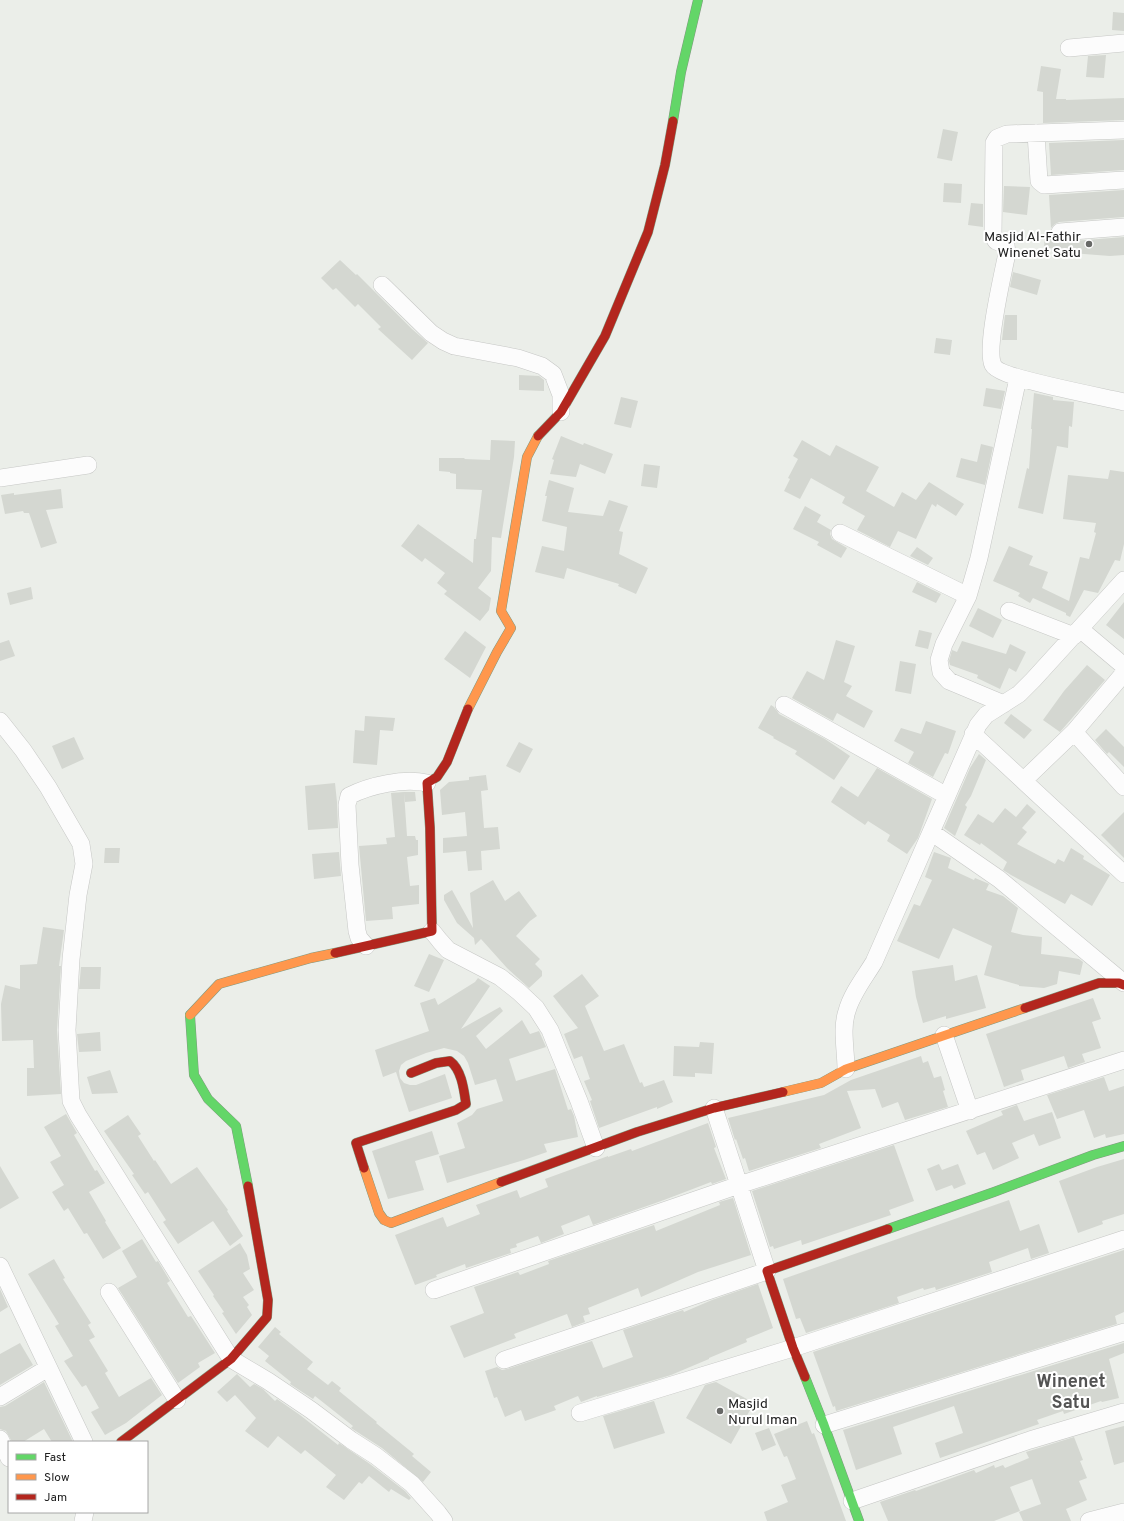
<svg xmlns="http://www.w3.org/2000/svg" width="1124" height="1521" font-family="Overpass,sans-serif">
<rect width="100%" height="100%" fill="#ebeee9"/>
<path fill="#d4d7d1" d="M 1113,12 L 1124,13 L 1124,31 L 1112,30 Z
M 1106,55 L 1104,78 L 1086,77 L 1088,56 Z
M 1041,66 L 1061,69 L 1056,99 L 1066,99 L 1066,100 L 1124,98 L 1124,120 L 1043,123 L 1043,92 L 1037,91 Z
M 943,129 L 958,132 L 952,161 L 937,158 Z
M 1124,140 L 1124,170 L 1051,175 L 1049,143 Z
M 944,183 L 962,184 L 961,203 L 943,202 Z
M 1004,186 L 1030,187 L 1027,215 L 1003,212 Z
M 1124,190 L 1124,217 L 1059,222 L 1055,224 L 1051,228 L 1049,195 Z
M 971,203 L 983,204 L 983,227 L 968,225 Z
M 1045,234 L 1050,234 L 1055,241 L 1061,242 L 1124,237 L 1124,255 L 1110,256 L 1071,253 L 1071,249 L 1044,248 Z
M 340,260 L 356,275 L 357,274 L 412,329 L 428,343 L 412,360 L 378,329 L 381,327 L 358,304 L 355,307 L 336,288 L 333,290 L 321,278 Z
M 1013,272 L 1041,280 L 1037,295 L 1010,287 Z
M 1005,315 L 1017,315 L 1017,340 L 1002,340 Z
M 936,338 L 952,340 L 950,355 L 934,353 Z
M 519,375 L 539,376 L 544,380 L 544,391 L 519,390 Z
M 986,388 L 1005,391 L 1001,409 L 983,406 Z
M 1034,393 L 1053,397 L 1053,400 L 1074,402 L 1072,427 L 1069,426 L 1068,448 L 1057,446 L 1043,514 L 1018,508 L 1027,468 L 1029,469 L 1032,429 L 1031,429 Z
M 621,397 L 638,401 L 631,428 L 614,424 Z
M 561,436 L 583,445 L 584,443 L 613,454 L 605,474 L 580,464 L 576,477 L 550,474 L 554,460 L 552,459 Z
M 491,440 L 515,441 L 514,457 L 501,538 L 492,537 L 491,571 L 478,588 L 491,598 L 489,610 L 480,621 L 444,594 L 447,591 L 437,583 L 445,573 L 425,558 L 422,562 L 401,546 L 418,524 L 473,563 L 474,539 L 476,539 L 482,490 L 456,489 L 456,474 L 450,473 L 450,472 L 439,471 L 439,458 L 465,458 L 464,459 L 490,460 Z
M 802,440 L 830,456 L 836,445 L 879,467 L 866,491 L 894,507 L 902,492 L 916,500 L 929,482 L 964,504 L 956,516 L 937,504 L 936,507 L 932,504 L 916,539 L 898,531 L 890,547 L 857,530 L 865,516 L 842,503 L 845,497 L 811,478 L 800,499 L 784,491 L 790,479 L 788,478 L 798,459 L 793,456 Z
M 981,444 L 993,447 L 985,485 L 956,477 L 961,458 L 977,462 Z
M 644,464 L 660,466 L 657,488 L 641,486 Z
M 1110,470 L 1124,472 L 1124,544 L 1120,561 L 1115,560 L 1098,593 L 1084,590 L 1070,617 L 1066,615 L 1066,613 L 1033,598 L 1030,603 L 1018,596 L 1020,593 L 993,581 L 1009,546 L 1033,556 L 1029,565 L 1048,572 L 1042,588 L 1069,601 L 1080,557 L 1089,559 L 1096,533 L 1094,532 L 1096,523 L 1063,519 L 1068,475 L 1108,479 Z
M 549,480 L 574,488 L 568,512 L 603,516 L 609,500 L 628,506 L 619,531 L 623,532 L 619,554 L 648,568 L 636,594 L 618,586 L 619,584 L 567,568 L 564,579 L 535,572 L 542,546 L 564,551 L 567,527 L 542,521 L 547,496 L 545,496 Z
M 61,489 L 63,508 L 46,510 L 57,543 L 41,548 L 29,513 L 24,513 L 23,511 L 5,514 L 1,495 L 14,493 L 14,495 Z
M 805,506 L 821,515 L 817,522 L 831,530 L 830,534 L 832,539 L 847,548 L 841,558 L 817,545 L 819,542 L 793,529 Z
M 917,547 L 933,558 L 928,565 L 910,556 Z
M 917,582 L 941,594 L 936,603 L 912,592 Z
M 31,587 L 33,599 L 10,605 L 7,593 Z
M 1124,602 L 1124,639 L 1106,625 Z
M 978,608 L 1002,620 L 993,638 L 969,626 Z
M 919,630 L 932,633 L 928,649 L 915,646 Z
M 465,631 L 486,647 L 470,678 L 444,659 Z
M 9,640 L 15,656 L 0,661 L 0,643 Z
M 836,640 L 855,646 L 844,682 L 852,686 L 846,696 L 873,711 L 864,728 L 837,713 L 833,721 L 792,698 L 807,671 L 824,680 Z
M 962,641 L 1006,654 L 1010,644 L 1026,652 L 1016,672 L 1009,668 L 1000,689 L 977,678 L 978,675 L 950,665 L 949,661 L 952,650 L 957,652 Z
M 900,661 L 916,664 L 911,694 L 895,691 Z
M 1087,665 L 1105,680 L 1060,732 L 1043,720 L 1064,691 Z
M 771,705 L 774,707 L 779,714 L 825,739 L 850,756 L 834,780 L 795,754 L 797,751 L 773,738 L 774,737 L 758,728 Z
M 1011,714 L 1032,730 L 1024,739 L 1004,723 Z
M 365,716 L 395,718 L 393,731 L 380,730 L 377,765 L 353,763 L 355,730 L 364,731 Z
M 926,721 L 956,731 L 948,754 L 945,753 L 933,777 L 908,763 L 914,752 L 894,741 L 901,728 L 921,734 Z
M 1106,729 L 1124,747 L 1124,767 L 1109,752 L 1107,754 L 1095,740 Z
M 74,737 L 84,759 L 62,769 L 52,746 Z
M 519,742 L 533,749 L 520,773 L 506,766 Z
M 979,754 L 986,760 L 971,796 L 965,805 L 967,807 L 955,836 L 944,828 L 970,768 Z
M 877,768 L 932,799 L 918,838 L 907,854 L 887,841 L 890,835 L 868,821 L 865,825 L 831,802 L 841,786 L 858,797 Z
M 486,775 L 488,790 L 481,791 L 484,828 L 498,827 L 500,849 L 481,851 L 482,870 L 468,871 L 466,851 L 443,853 L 443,838 L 467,836 L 465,812 L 442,815 L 440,790 L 449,782 L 469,780 L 469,777 Z
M 335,783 L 337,802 L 338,828 L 308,830 L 305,786 Z
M 404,792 L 415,792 L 416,801 L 405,802 Z
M 404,792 L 407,836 L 415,836 L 416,840 L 418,840 L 418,855 L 407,857 L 410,886 L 419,885 L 419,904 L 392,907 L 393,919 L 366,921 L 359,846 L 387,844 L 386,838 L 395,837 L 391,793 Z
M 1027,804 L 1036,812 L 1022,828 L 1027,832 L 1017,844 L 1055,864 L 1058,859 L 1064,862 L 1071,848 L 1084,856 L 1083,859 L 1110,875 L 1092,906 L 1071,894 L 1065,904 L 1011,875 L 1003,870 L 1007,862 L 981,843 L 980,845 L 964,835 L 978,814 L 993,823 L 1005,808 L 1016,817 Z
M 1124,812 L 1124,858 L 1101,835 Z
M 105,848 L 120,848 L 119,863 L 104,863 Z
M 339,852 L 341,876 L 314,879 L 312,854 Z
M 934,852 L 951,858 L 948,868 L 974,880 L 975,878 L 987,883 L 989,884 L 986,890 L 1003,896 L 1018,908 L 1011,932 L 1023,935 L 1042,937 L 1041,954 L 1067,957 L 1079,959 L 1083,962 L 1080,975 L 1059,971 L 1057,984 L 1044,988 L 1019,986 L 1019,985 L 984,975 L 992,946 L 953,928 L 939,959 L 897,941 L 914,904 L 920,906 L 932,880 L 925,877 Z
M 493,880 L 505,901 L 519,891 L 537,916 L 530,921 L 516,936 L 540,959 L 535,964 L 542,971 L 542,976 L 529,988 L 507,968 L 481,939 L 475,945 L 474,938 L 457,923 L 444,900 L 444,895 L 452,890 L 473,928 L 470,893 Z
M 43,927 L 64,930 L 59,966 L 61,966 L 57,1030 L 61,1094 L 27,1096 L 27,1068 L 34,1068 L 33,1040 L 2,1041 L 1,1004 L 5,985 L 20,989 L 20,965 L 37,964 Z
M 429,954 L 444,960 L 429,992 L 414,986 Z
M 953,965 L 955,981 L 977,975 L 986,1008 L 946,1019 L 946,1016 L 923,1023 L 916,997 L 912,971 Z
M 81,967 L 101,967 L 100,989 L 79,989 Z
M 582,974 L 599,996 L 585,1006 L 604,1051 L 624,1044 L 640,1083 L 642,1082 L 644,1087 L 664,1080 L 673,1102 L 657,1109 L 657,1107 L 599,1128 L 590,1101 L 592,1100 L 584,1081 L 590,1079 L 582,1056 L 574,1059 L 564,1034 L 578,1028 L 553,996 Z
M 478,978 L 490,986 L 461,1029 L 500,1007 L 503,1011 L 476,1036 L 486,1049 L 522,1020 L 530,1034 L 539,1031 L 546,1047 L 509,1059 L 516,1081 L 555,1069 L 568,1110 L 571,1109 L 574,1116 L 578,1137 L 544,1144 L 547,1152 L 524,1160 L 447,1183 L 439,1156 L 465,1148 L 457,1123 L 472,1115 L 477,1109 L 503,1101 L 496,1079 L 475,1085 L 468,1063 L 464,1056 L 457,1051 L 444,1048 L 426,1053 L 406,1061 L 401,1065 L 399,1071 L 400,1078 L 404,1083 L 410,1085 L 416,1085 L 445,1074 L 452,1098 L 409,1112 L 396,1072 L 383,1077 L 375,1050 L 429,1031 L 420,1003 L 435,998 L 438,1005 L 475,982 Z
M 1093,998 L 1101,1019 L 1092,1022 L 1101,1048 L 1082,1054 L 1085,1062 L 1068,1068 L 1064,1056 L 1021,1070 L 1024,1080 L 1004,1087 L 986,1034 Z
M 100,1032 L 101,1051 L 79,1052 L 77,1034 Z
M 700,1042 L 714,1043 L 712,1074 L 695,1073 L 695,1077 L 673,1076 L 674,1046 L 699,1047 Z
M 921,1056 L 923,1063 L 928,1061 L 934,1078 L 941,1076 L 945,1090 L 943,1091 L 948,1107 L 905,1120 L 898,1102 L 882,1108 L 875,1089 L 847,1091 L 861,1128 L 819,1144 L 821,1148 L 749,1171 L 745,1158 L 743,1159 L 736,1139 L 735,1140 L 728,1118 L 824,1095 L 851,1080 Z
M 110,1070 L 118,1093 L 92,1094 L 87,1077 Z
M 1104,1077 L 1109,1091 L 1124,1086 L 1124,1134 L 1106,1138 L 1105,1134 L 1094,1138 L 1084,1110 L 1057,1119 L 1047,1095 Z
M 1017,1105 L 1024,1121 L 1052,1112 L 1061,1138 L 1039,1146 L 1034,1134 L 1012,1143 L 1019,1158 L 993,1170 L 985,1152 L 977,1155 L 966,1131 L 1003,1115 L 1001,1111 Z
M 66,1114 L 77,1133 L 74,1135 L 95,1171 L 97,1170 L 105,1183 L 89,1192 L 106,1221 L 105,1222 L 121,1248 L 103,1259 L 87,1233 L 84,1234 L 68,1208 L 64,1211 L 52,1192 L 64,1185 L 50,1162 L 61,1156 L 44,1127 Z
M 128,1115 L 141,1134 L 138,1136 L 154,1161 L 155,1160 L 171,1184 L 197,1167 L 228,1210 L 227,1211 L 243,1236 L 230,1246 L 213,1221 L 178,1244 L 163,1222 L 166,1220 L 148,1192 L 145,1194 L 132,1175 L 134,1174 L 104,1131 Z
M 708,1123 L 716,1147 L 714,1148 L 726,1179 L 712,1184 L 711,1182 L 664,1200 L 593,1225 L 589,1215 L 561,1226 L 564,1234 L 541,1243 L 538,1236 L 516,1244 L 517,1247 L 510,1249 L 511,1253 L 466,1268 L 465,1264 L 436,1275 L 437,1277 L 415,1285 L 395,1235 L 443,1217 L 447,1227 L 480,1214 L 476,1205 L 517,1190 L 520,1198 L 548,1187 L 545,1179 L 608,1156 L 608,1157 L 631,1149 L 632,1151 Z
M 432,1131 L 439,1154 L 415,1161 L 424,1190 L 388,1199 L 372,1151 Z
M 894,1145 L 914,1201 L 889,1210 L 891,1215 L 802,1245 L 801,1240 L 774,1249 L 773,1246 L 770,1247 L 752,1191 Z
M 1124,1159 L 1124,1214 L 1102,1221 L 1103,1224 L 1078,1233 L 1059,1181 L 1097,1167 Z
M 939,1164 L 942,1170 L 958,1164 L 966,1184 L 954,1189 L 952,1185 L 936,1191 L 927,1169 Z
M 0,1166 L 19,1198 L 0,1209 Z
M 733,1198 L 751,1255 L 698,1272 L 641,1297 L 638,1288 L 588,1308 L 590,1314 L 583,1316 L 585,1322 L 572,1327 L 567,1314 L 514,1334 L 516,1338 L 464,1358 L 450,1326 L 484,1313 L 474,1287 L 518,1272 L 520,1275 L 549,1264 L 548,1261 L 654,1225 L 656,1231 L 720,1205 L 719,1202 Z
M 1009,1200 L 1020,1231 L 1039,1224 L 1049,1253 L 1031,1259 L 1028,1248 L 989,1262 L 992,1272 L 936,1290 L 935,1287 L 924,1290 L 923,1288 L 897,1297 L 899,1303 L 806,1333 L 800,1318 L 796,1319 L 783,1279 Z
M 142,1239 L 156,1262 L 158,1261 L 170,1281 L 167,1283 L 188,1317 L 191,1316 L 215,1353 L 198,1363 L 200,1367 L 178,1383 L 118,1288 L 137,1277 L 122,1251 Z
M 240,1243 L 247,1255 L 250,1269 L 243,1273 L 254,1290 L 243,1297 L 249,1305 L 247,1307 L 252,1315 L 236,1334 L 222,1313 L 224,1312 L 213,1296 L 214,1295 L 198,1271 Z
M 1124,1250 L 1124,1312 L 1115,1316 L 1117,1324 L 836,1411 L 835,1406 L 833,1407 L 813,1352 Z
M 54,1259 L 65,1278 L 63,1279 L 91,1323 L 88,1325 L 95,1337 L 89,1340 L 108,1371 L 105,1373 L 119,1397 L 151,1378 L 162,1395 L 126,1423 L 105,1435 L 91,1412 L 99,1408 L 86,1385 L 82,1387 L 64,1361 L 73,1356 L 55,1326 L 59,1324 L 28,1274 Z
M 758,1284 L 773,1328 L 746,1339 L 747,1342 L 709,1358 L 709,1359 L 671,1375 L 597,1397 L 597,1396 L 581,1402 L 578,1396 L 554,1406 L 556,1410 L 525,1421 L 521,1410 L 505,1417 L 497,1397 L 494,1398 L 485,1371 L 497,1367 L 502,1370 L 507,1369 L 592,1341 L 603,1368 L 633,1357 L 623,1330 L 683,1310 L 684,1312 L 712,1300 Z
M 0,1289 L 8,1307 L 0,1312 Z
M 275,1327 L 281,1332 L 279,1334 L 313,1362 L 307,1369 L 328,1385 L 332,1381 L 341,1388 L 339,1391 L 377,1422 L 376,1423 L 414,1454 L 412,1456 L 431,1472 L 423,1482 L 382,1448 L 351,1428 L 353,1426 L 315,1396 L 313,1399 L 290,1384 L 291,1382 L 265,1361 L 269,1356 L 258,1347 Z
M 20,1343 L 33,1365 L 0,1385 L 0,1354 Z
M 1124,1343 L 1124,1353 L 1109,1359 L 1119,1398 L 1102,1402 L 1101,1401 L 1064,1414 L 1063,1411 L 1037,1420 L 1039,1424 L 940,1458 L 935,1443 L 963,1433 L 954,1406 L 893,1427 L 902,1454 L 856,1470 L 843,1430 Z
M 237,1374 L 250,1387 L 254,1384 L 263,1389 L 275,1401 L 277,1399 L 300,1415 L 338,1445 L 339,1443 L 370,1464 L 405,1491 L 411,1498 L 409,1500 L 391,1489 L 389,1492 L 369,1476 L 362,1484 L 359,1482 L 344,1500 L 326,1487 L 336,1475 L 305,1450 L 301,1454 L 278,1436 L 268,1448 L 245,1431 L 256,1418 L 235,1395 L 227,1402 L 217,1392 Z
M 44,1382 L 73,1442 L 52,1442 L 44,1429 L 23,1442 L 12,1442 L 6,1431 L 0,1429 L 0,1407 L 5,1406 Z
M 716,1382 L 754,1403 L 731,1444 L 686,1418 L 705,1385 Z
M 654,1401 L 665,1433 L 614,1449 L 603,1416 Z
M 807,1421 L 812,1434 L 814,1433 L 846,1521 L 767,1521 L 764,1512 L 788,1502 L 781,1485 L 796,1479 L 787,1456 L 784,1457 L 774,1434 Z
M 1124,1426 L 1124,1462 L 1114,1465 L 1105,1431 Z
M 769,1428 L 776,1445 L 762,1451 L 755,1433 Z
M 1074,1437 L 1083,1460 L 1080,1461 L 1087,1478 L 1079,1481 L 1087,1500 L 1066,1509 L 1071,1521 L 1023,1521 L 1019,1512 L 1041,1504 L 1032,1479 L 1010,1487 L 1020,1511 L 994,1521 L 888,1521 L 880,1502 L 915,1490 L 916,1491 L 974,1470 L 976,1473 L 994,1465 L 995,1468 L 1003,1465 L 1005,1468 L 1029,1458 L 1026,1452 Z"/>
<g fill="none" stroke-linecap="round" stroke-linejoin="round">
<g stroke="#c6c7c5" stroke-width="18">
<path id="street" d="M 1069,48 L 1124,43
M 1124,130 L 1007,134 L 997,138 L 994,143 L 993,236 L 996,241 L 1006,245 L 1007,253 C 1003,274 985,348 993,365 C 999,378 1104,397 1124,402
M 1036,133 L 1039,181 L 1044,185 L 1124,180
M 1060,232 L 1124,227
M 382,285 L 431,333 L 443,341 L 454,346 L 518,358 L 542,366 L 553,374 L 561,395 L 561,412
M 0,478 L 88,465
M 840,533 L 968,596
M 1009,611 L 1074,636
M 1080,629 L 1124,666
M 1004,704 L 949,681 L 941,672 L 939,660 L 944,644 L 968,596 L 979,558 L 1018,378
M 784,705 L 947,796
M 0,721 L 23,750 L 48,787 L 81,844 L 84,864 L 78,895 L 71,959 L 67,1030 L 71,1101 L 78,1115 L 231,1359 L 268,1381 L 311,1410 L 351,1440 L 376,1456 L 412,1484 L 438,1513 L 444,1521
M 1074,732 L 1124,787
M 973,734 L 1124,874
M 1024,780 L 1074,732 L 1124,673
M 931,832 L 999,879 L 1124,983
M 432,931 L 440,941 L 448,950 L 500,977 L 519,992 L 536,1008 L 550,1030 L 558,1050 L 579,1101 L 596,1148
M 366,946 L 359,938 L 357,931 L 350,865 L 347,805 L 349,796 C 370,785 404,778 427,783
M 944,1035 L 970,1111
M 846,1069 C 846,1051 841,1028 847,1011 C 852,993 865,977 874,962 L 978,725 L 986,715 L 1019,694 L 1033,680 L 1124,580
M 0,1266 L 84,1442
M 434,1290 L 739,1185 L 1124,1060
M 109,1292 L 177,1400
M 504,1360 L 767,1271 L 714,1108
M 0,1397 L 48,1368
M 580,1413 L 793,1348 L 1124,1239
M 824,1425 L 1124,1332
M 0,1439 L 9,1458
M 852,1501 L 1030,1440 L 1124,1412
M 83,1521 L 85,1512
M 1089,1521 L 1124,1512"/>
</g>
<g stroke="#809a80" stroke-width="10">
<path id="fast" d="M 673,121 L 681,72 L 698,0
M 190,1015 L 194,1075 L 208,1099 L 236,1126 L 248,1186
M 888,1229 L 994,1192 L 1093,1155 L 1124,1146
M 805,1377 L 824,1425 L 859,1521"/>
</g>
<g stroke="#809a80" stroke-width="10">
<path id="slow" d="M 468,709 L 497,652 L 511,628 L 501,611 L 527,457 L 538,436
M 190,1015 L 219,984 L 311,958 L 335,953
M 783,1092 L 821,1083 L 846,1069 L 1025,1008
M 364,1168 L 379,1213 L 384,1220 L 391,1223 L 501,1182"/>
</g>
<g stroke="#809a80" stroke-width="10">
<path id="jam" d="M 538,436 L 561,412 L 605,336 L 648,232 L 665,165 L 673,121
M 335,953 L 432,931 L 430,828 L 427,783 L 437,777 L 447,762 L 468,709
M 1025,1008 L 1099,983 L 1119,983 L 1124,985
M 364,1168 L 356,1143 L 456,1110 L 466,1104 C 464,1091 462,1070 450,1061 L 436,1063 L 411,1073
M 501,1182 L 637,1132 L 714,1108 L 783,1092
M 805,1377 L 793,1348 L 767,1271 L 888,1229
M 121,1442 L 231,1359 L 267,1317 L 268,1300 L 248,1186"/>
</g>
<use href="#street" stroke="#fcfcfc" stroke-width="17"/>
<use href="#fast" stroke="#63d668" stroke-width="9"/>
<use href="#slow" stroke="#ff974d" stroke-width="9"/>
<use href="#jam" stroke="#b3261e" stroke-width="9"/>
</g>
<g fill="#676866" stroke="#fff" stroke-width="1.5">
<circle cx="1089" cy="244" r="4"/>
<circle cx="720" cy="1411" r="4"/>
</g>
<g text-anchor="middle" stroke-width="4" stroke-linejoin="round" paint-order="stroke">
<g font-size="14" fill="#202020" stroke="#fff" text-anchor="end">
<text x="1081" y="241">Masjid Al-Fathir<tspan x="1081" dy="16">Winenet Satu</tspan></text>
<text x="728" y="1408" text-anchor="start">Masjid<tspan x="728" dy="16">Nurul Iman</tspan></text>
</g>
<g font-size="18" font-weight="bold" fill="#535353" stroke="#fff">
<text x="1071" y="1387">Winenet<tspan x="1071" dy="21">Satu</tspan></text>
</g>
</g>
<rect x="8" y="1441" width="140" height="72" fill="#ffffff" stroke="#a6a6a6"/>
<rect x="16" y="1454" width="20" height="6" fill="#63d668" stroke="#a6a6a6"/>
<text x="44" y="1461" font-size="12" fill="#202020">Fast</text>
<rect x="16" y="1474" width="20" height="6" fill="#ff974d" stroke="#a6a6a6"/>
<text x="44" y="1481" font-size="12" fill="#202020">Slow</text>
<rect x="16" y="1494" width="20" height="6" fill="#b3261e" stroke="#a6a6a6"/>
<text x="44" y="1501" font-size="12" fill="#202020">Jam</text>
</svg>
